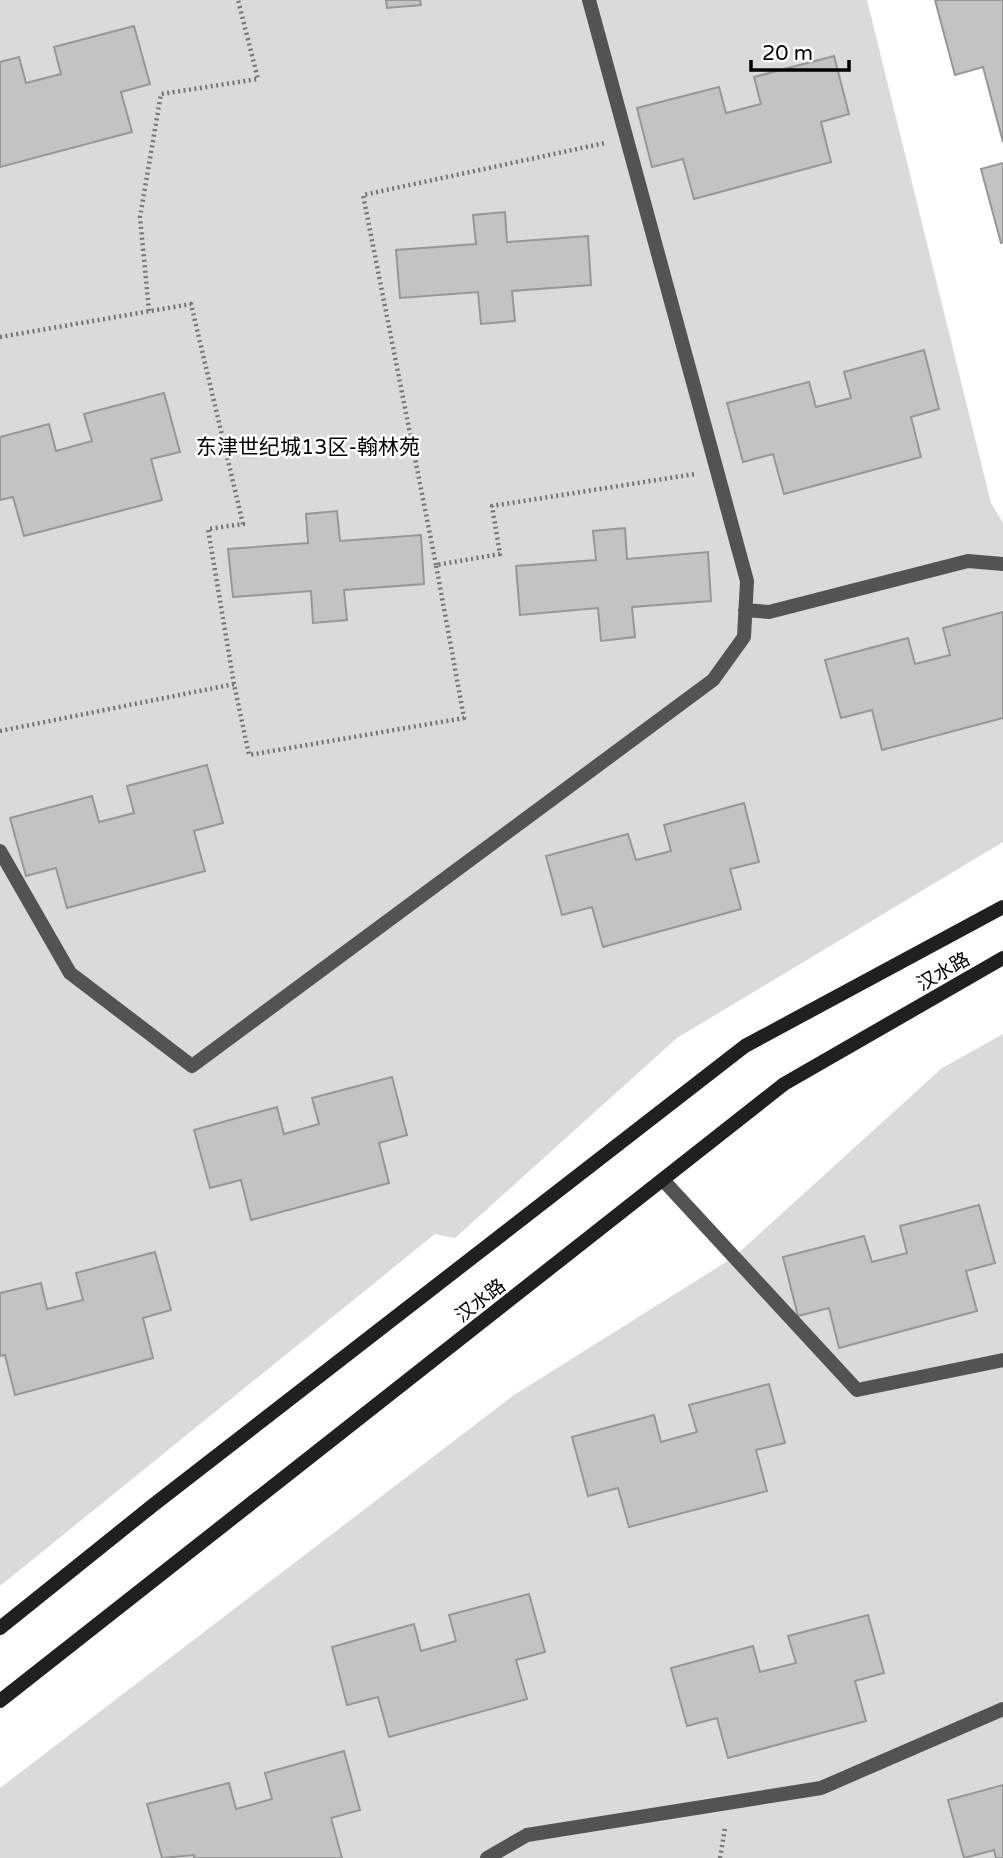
<svg xmlns="http://www.w3.org/2000/svg" width="1003" height="1858" font-family="'Varela Round','Noto Sans SC',sans-serif">
<rect width="100%" height="100%" fill="#fff"/>
<path fill="#dadada" d="M 0,0 L 867,0 L 991,503 L 1003,523 L 1003,842 L 677,1038 L 455,1238 L 435,1234 L 0,1586 Z
M 1003,1034 L 1003,1858 L 0,1858 L 0,1788 L 514,1395 L 734,1257 L 942,1068 Z"/>
<path fill="#c3c3c3" stroke="#979797" stroke-width="2" d="M 386,0 L 420,0 L 421,5 L 387,8 Z
M 935,0 L 1003,0 L 1003,142 L 983,67 L 955,75 Z
M 134,26 L 150,84 L 121,92 L 132,132 L 0,167 L 0,62 L 19,57 L 26,83 L 61,74 L 54,47 Z
M 834,56 L 849,114 L 821,122 L 831,162 L 694,199 L 683,159 L 652,167 L 637,108 L 719,87 L 726,113 L 761,104 L 754,77 Z
M 1003,163 L 1003,242 L 1001,243 L 981,169 Z
M 505,212 L 507,242 L 588,236 L 591,285 L 512,291 L 515,321 L 481,324 L 478,292 L 400,298 L 396,250 L 476,244 L 473,215 Z
M 924,350 L 939,409 L 911,417 L 921,457 L 784,494 L 773,454 L 743,462 L 727,403 L 809,382 L 816,407 L 851,398 L 844,372 Z
M 164,393 L 180,452 L 151,459 L 162,500 L 24,536 L 13,497 L 0,500 L 0,437 L 49,424 L 56,451 L 92,441 L 84,414 Z
M 337,511 L 340,541 L 421,535 L 424,584 L 344,590 L 347,620 L 313,623 L 311,591 L 233,597 L 228,549 L 308,543 L 306,514 Z
M 625,528 L 627,559 L 708,552 L 711,601 L 632,607 L 635,637 L 601,641 L 598,608 L 520,615 L 516,566 L 596,560 L 593,531 Z
M 1003,612 L 1003,718 L 882,750 L 872,710 L 841,718 L 825,660 L 908,638 L 915,664 L 950,655 L 943,628 Z
M 207,765 L 223,823 L 194,831 L 205,871 L 67,908 L 56,868 L 26,876 L 10,818 L 92,796 L 99,822 L 134,813 L 127,786 Z
M 744,803 L 759,862 L 730,869 L 741,909 L 603,947 L 592,907 L 562,915 L 546,856 L 628,834 L 636,860 L 671,851 L 664,825 Z
M 392,1077 L 407,1135 L 379,1143 L 389,1183 L 251,1220 L 241,1180 L 210,1188 L 194,1130 L 277,1107 L 284,1134 L 319,1124 L 312,1098 Z
M 979,1205 L 995,1263 L 966,1271 L 977,1311 L 839,1348 L 829,1308 L 798,1316 L 783,1257 L 864,1236 L 872,1262 L 907,1253 L 900,1226 Z
M 155,1252 L 171,1310 L 143,1318 L 153,1358 L 15,1395 L 5,1355 L 0,1356 L 0,1293 L 41,1283 L 47,1309 L 83,1300 L 76,1273 Z
M 769,1384 L 785,1443 L 756,1450 L 767,1491 L 629,1527 L 618,1488 L 588,1496 L 572,1437 L 654,1415 L 661,1442 L 697,1432 L 689,1405 Z
M 529,1594 L 545,1652 L 516,1660 L 527,1699 L 389,1737 L 378,1697 L 347,1705 L 332,1647 L 414,1624 L 421,1651 L 456,1641 L 449,1615 Z
M 868,1615 L 884,1673 L 855,1681 L 866,1721 L 728,1758 L 717,1718 L 687,1726 L 671,1668 L 753,1646 L 760,1672 L 796,1663 L 788,1636 Z
M 344,1751 L 360,1810 L 331,1818 L 342,1858 L 194,1858 L 194,1855 L 162,1858 L 147,1804 L 229,1783 L 236,1809 L 272,1799 L 265,1773 Z
M 1003,1785 L 1003,1858 L 996,1858 L 994,1850 L 964,1858 L 948,1800 Z"/>
<g fill="none" stroke-linecap="round" stroke-linejoin="round">
<path stroke="#757575" stroke-width="4.5" stroke-dasharray="2 3.5" stroke-linecap="butt" d="M 149,311 L 140,217 L 161,94 L 258,79 L 238,0
M 0,337 L 191,304 L 243,524 L 208,529 L 234,684
M 436,565 L 363,195 L 605,143
M 0,731 L 234,684 L 249,755 L 464,718 L 436,565 L 500,554 L 492,506 L 695,474
M 720,1858 L 725,1828"/>
<path stroke="#535353" stroke-width="14" d="M 745,610 L 769,612 L 968,561 L 1003,564
M 0,851 L 70,973 L 192,1066 L 713,680 L 744,637 L 747,581 L 589,0
M 663,1180 L 857,1390 L 1003,1360
M 487,1858 L 527,1835 L 821,1788 L 1003,1709"/>
<path stroke="#202020" stroke-width="14" d="M 0,1628 L 152,1506 L 745,1046 L 1003,907
M 0,1701 L 784,1084 L 1003,958"/>
</g>
<g text-anchor="middle" stroke-width="5" stroke-linejoin="round" paint-order="stroke">
<g font-size="19" fill="#000" stroke="#fff">
<text transform="translate(943 971) rotate(-30)" y="7">汉水路</text>
<text transform="translate(480 1300) rotate(-38)" y="7">汉水路</text>
</g>
<g font-size="21" fill="#000" stroke="#fff">
<text x="308" y="454">东津世纪城13区-翰林苑</text>
</g>
</g>
<path d="M751 60v10h98v-10" fill="none" stroke="#000000" stroke-width="3.5"/>
<text x="762" y="60" font-size="21" fill="#000000" stroke="#ffffff" stroke-width="5" paint-order="stroke">20 m</text>
</svg>
